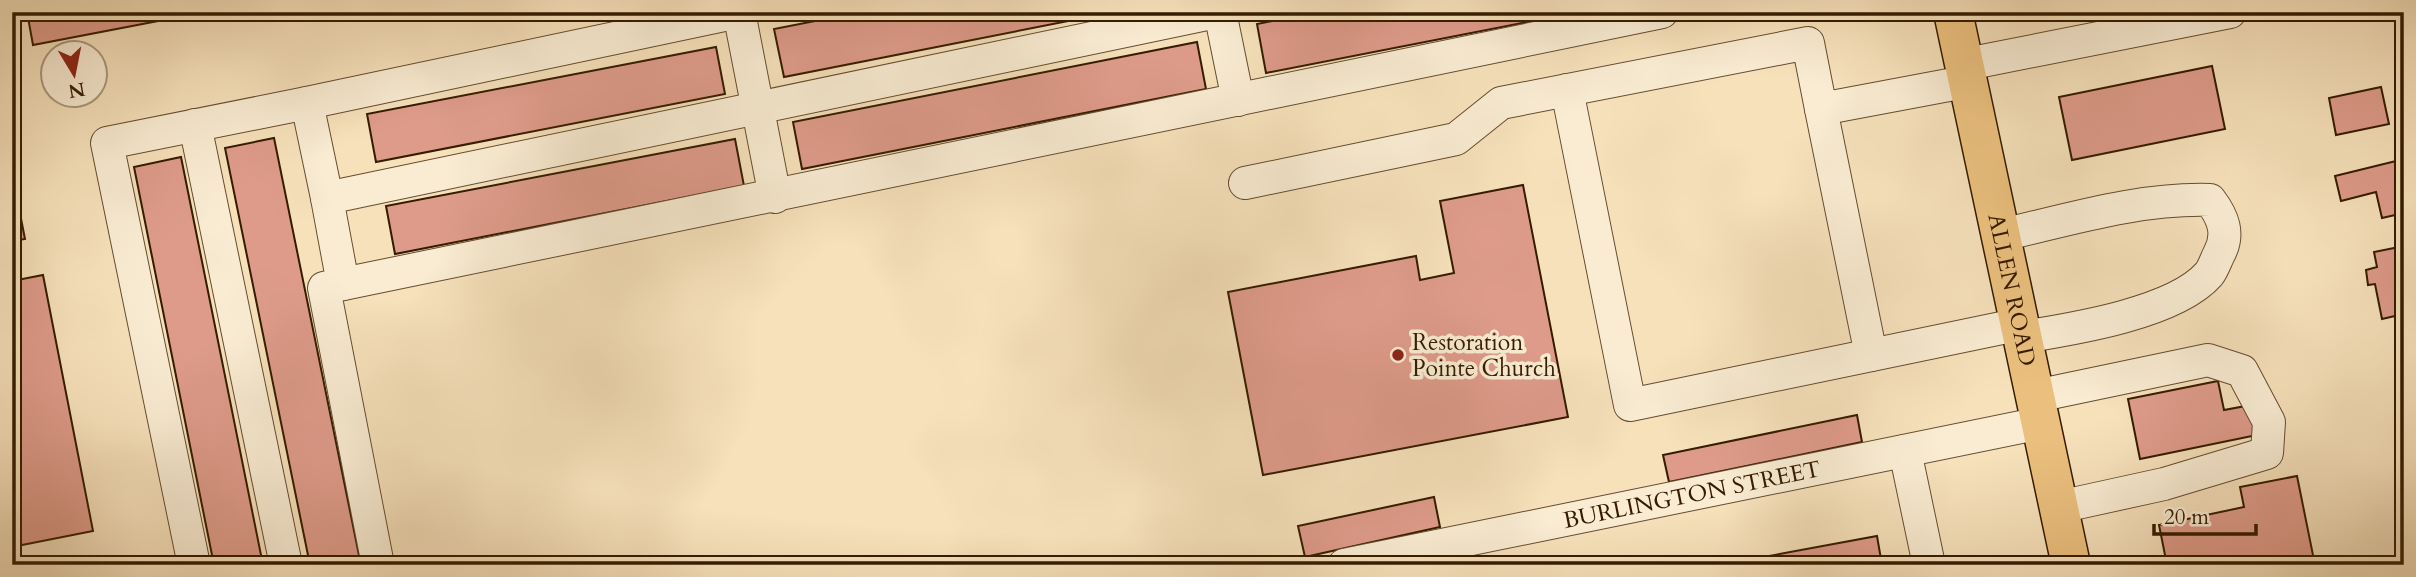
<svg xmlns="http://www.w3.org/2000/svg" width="2416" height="577" font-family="Cardo,serif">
<rect width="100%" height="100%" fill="#f6e1bb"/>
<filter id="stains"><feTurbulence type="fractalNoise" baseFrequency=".00286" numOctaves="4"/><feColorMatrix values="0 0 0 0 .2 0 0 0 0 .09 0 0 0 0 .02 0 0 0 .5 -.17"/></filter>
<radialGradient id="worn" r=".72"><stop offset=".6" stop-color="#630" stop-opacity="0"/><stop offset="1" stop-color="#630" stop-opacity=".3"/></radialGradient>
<path fill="#de9b8a" stroke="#351b00" stroke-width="2" d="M 27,12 L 205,12 L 33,45 Z
M 861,12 L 1114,12 L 784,77 L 774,29 Z
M 1319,12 L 1579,12 L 1266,73 L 1257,24 Z
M 1197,42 L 1206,89 L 802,169 L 793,122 Z
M 716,47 L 725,94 L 376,162 L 367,114 Z
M 2212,66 L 2225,129 L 2072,160 L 2059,97 Z
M 2381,87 L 2389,124 L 2336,135 L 2329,98 Z
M 274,138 L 361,565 L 310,565 L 225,148 Z
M 735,139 L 744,186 L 395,254 L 386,206 Z
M 181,157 L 263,565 L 214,565 L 134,167 Z
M 2404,159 L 2404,213 L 2382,218 L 2376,192 L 2341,201 L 2335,176 Z
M 12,173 L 25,239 L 12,241 Z
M 1523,185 L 1568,417 L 1263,475 L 1228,292 L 1416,256 L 1420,280 L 1454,273 L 1440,201 Z
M 2404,246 L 2404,359 L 2403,359 L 2395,316 L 2382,319 L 2375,284 L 2368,285 L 2366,270 L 2377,267 L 2374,252 Z
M 43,275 L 93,531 L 12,547 L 12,507 L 20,505 L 16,487 L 12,488 L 12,281 Z
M 2218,381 L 2224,410 L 2251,405 L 2257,435 L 2140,459 L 2128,399 Z
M 1857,415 L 1862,442 L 1669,482 L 1663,455 Z
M 2297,476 L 2315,565 L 2255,565 L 2254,560 L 2229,565 L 2167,565 L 2159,525 L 2244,507 L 2240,487 Z
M 1434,497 L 1440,527 L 1305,557 L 1298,526 Z
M 1877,536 L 1882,565 L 1720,565 Z
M 1150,558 L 1151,565 L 1116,565 Z
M 1653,558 L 1655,565 L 1616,565 Z"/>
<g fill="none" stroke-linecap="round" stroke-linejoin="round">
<g stroke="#654c2f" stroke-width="34">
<g id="minor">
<path d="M 738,12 L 307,103 L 327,198 L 1216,12"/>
<path d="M 739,12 L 775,197"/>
<path d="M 1220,12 L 1238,100"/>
<path d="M 1967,64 L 2230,12"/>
<path d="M 1567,90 L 1630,405 L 2021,324"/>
<path d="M 1821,109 L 1871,355"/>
<path d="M 195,125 L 286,565"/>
<path d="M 1245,183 L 1456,139 L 1501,103 L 1808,43 L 1821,109 L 1970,81"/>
<path d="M 327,198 L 343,284 L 1662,12"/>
<path d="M 2002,235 C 2071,219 2139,198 2210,200 C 2223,217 2230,234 2219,254 C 2216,260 2213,269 2209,274 C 2175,313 2073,329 2023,337"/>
<path d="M 343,284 L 324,288 L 378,565"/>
<path d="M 2036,396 L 2208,360 L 2242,371 L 2269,422 L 2267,453 L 2164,484 L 2059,507"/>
<path d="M 1905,451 L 1929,565"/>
<path d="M 194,565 L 107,143 L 307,103"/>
<path id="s1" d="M 1344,565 L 2041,423"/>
</g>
</g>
<g stroke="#351b00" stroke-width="41">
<g id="major">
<path id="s2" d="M 1953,12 L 2071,565"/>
</g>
</g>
<use href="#minor" stroke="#f9ecd3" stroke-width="32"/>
<use href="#major" stroke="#ebc07e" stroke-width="38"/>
</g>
<circle fill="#8f2418" stroke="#f9ecd3" stroke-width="2.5" cx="1398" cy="355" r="7"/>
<g text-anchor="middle" stroke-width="7" stroke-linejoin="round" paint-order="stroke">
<g font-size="23" fill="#351b00" stroke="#f9ecd3">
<text dy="8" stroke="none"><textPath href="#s2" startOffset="284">ALLEN ROAD</textPath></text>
<text dy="8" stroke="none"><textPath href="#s1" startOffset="355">BURLINGTON STREET</textPath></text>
</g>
<g font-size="23" fill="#351b00" stroke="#f9ecd3" text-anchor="start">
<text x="1412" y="350">Restoration<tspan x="1412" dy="26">Pointe Church</tspan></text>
</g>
</g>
<rect width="2416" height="577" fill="none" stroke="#f6e1bb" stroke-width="42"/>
<rect x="14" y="14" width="2388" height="549" fill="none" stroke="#351b00" stroke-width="3.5"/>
<rect x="21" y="21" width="2374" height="535" fill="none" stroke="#351b00" stroke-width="2"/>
<g transform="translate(74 74) rotate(170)"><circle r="33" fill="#f9ecd3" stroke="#ab987f" stroke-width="2"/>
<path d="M0-5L12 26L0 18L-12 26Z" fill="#8f2418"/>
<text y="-10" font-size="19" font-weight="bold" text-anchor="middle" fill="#351b00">N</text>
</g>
<path d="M2154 524v10h102v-10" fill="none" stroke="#351b00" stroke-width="3.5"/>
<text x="2164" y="524" font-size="21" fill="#351b00" stroke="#f9ecd3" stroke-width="5" paint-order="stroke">20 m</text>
<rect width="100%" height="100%" filter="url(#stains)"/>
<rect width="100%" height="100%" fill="url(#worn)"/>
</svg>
